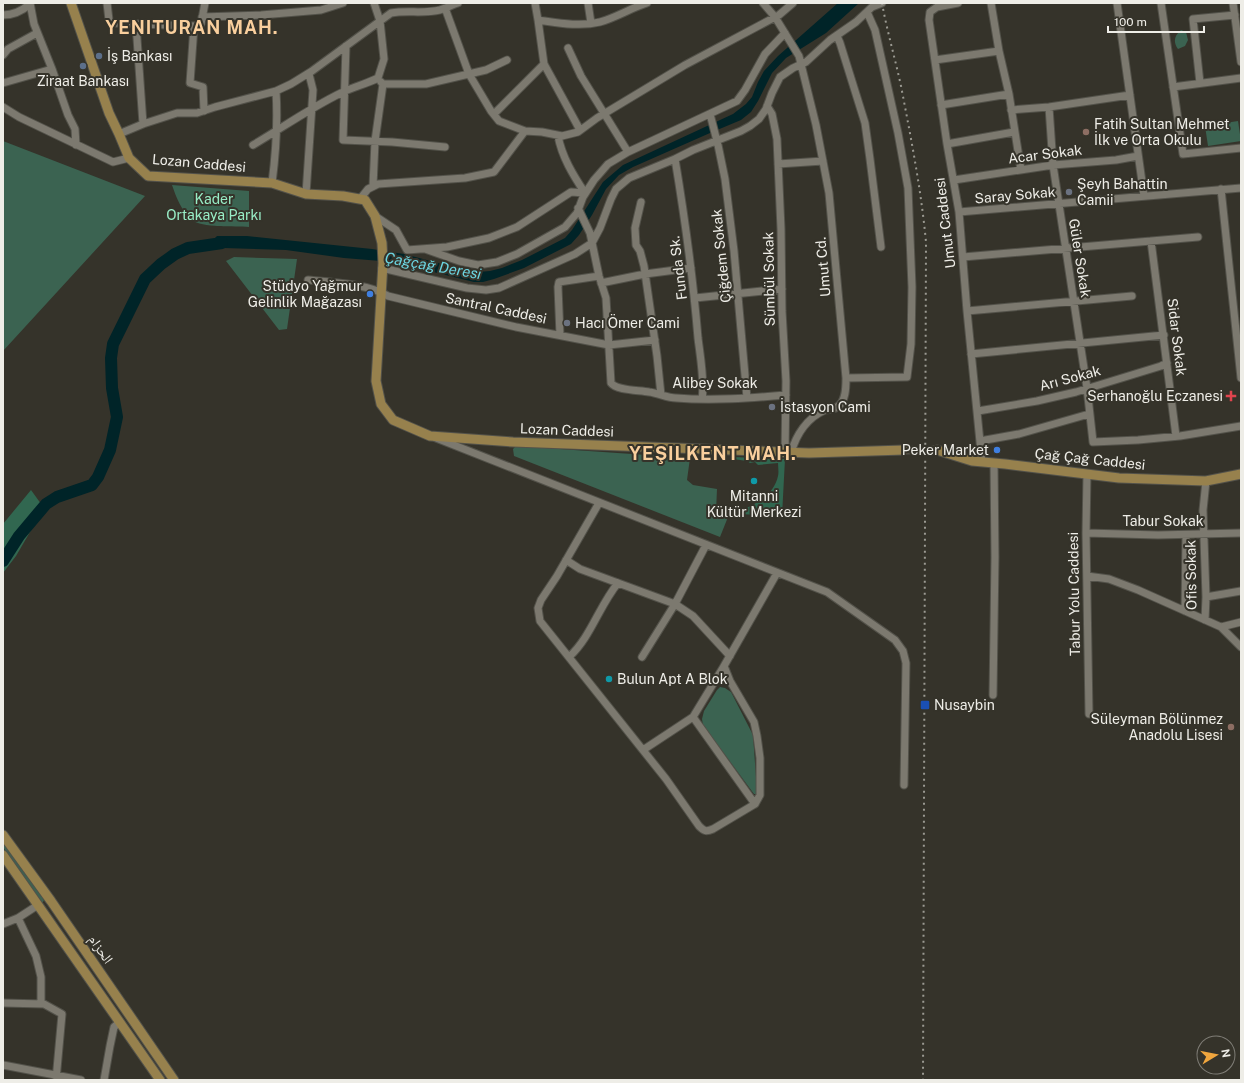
<svg xmlns="http://www.w3.org/2000/svg" width="1244" height="1083" font-family="'Public Sans','Noto Naskh Arabic',sans-serif">
<rect width="100%" height="100%" fill="#35332a"/>
<path fill="#3b6351" d="M 1181,30 L 1186,32 L 1188,40 L 1185,46 L 1178,49 C 1173,42 1174,36 1181,30 Z
M 1238,121 L 1241,141 L 1208,146 L 1205,126 Z
M 3,141 L 145,196 L 3,351 Z
M 172,185 L 249,191 L 249,227 C 236,226 201,228 192,220 C 182,212 176,197 172,185 Z
M 234,257 L 297,259 L 287,329 L 279,330 L 226,261 Z
M 516,446 L 690,458 L 687,480 L 693,485 L 717,489 L 716,512 L 728,517 L 720,537 L 514,456 L 513,449 Z
M 720,687 L 725,688 L 731,692 L 753,735 L 757,791 L 756,794 L 754,794 L 703,725 L 702,719 L 704,711 L 717,690 Z
M 3,841 L 44,900 L 43,902 L 41,902 L 3,847 Z"/>
<path fill="#316750" d="M 733,457 L 785,459 L 782,516 L 739,514 L 740,511 C 756,504 774,495 778,476 C 779,472 778,467 778,463 L 758,465 L 755,462 L 750,463 L 747,461 L 733,459 Z
M 31,490 L 44,508 L 16,556 L 3,573 L 3,524 Z"/>
<path fill="#002428" d="M 838,3 L 859,3 L 826,33 L 786,58 L 772,73 L 758,101 L 751,112 L 741,120 L 710,133 L 633,167 L 619,175 L 606,189 L 592,215 L 579,235 L 571,244 L 524,268 L 494,279 L 483,282 L 474,282 L 393,262 L 344,258 L 286,250 L 223,248 L 208,245 L 217,236 L 247,236 L 372,249 L 404,254 L 461,269 L 478,272 L 490,271 L 502,268 L 522,260 L 565,238 L 572,230 L 603,182 L 623,165 L 733,114 L 746,104 L 752,97 L 758,82 L 764,71 L 778,56 Z"/>
<g fill="none" stroke-linecap="round" stroke-linejoin="round">
<path stroke="#002428" stroke-width="12" d="M 3,561 L 19,536 L 46,504 L 57,497 L 92,485 L 98,477 L 110,450 L 117,417 L 112,388 L 111,358 L 113,344 L 145,279 L 161,264 L 175,254 L 188,248 L 222,243"/>
<path stroke="#514f46" stroke-width="9" stroke-dasharray="9 4.5" stroke-linecap="butt" d="M 904,450 L 937,450"/>
<g stroke="#53524a" stroke-width="9">
<path id="minor" d="M 30,3 L 34,24 L 52,69 L 68,115 L 75,129 L 76,145
M 107,3 L 109,20 L 112,23 L 194,26
M 535,3 L 538,20 L 544,64 L 580,130
M 588,3 L 591,23
M 763,3 L 775,17 L 799,56 L 816,125 L 829,193 L 846,378 C 846,387 846,402 837,407 C 834,410 829,409 825,410 C 807,418 796,435 791,453
M 958,3 L 937,7 L 930,12 L 929,20 L 947,144 L 959,212 L 967,311 L 982,462
M 991,3 L 999,51 L 1009,94 L 1021,170
M 1117,3 L 1144,196
M 1161,3 L 1183,154 L 1241,148
M 1233,3 L 1241,62
M 445,8 L 469,74 L 491,111 L 499,121 L 525,131
M 3,15 C 14,15 22,11 30,4
M 202,17 L 261,15 L 321,10 L 343,3
M 538,20 C 559,23 580,27 600,22 C 615,18 631,8 647,3
M 136,24 L 143,124
M 837,36 L 840,43 L 865,123 L 870,159 L 881,247
M 346,46 L 343,140 L 392,142 L 445,147
M 568,48 L 581,76 L 628,152
M 3,55 L 8,49 L 37,33
M 935,60 L 999,51
M 3,83 L 52,69
M 1200,83 L 1193,19 L 1235,15
M 383,84 L 426,84 L 486,70 L 507,60
M 1173,87 L 1241,78
M 941,105 L 1009,94
M 767,106 L 772,114 L 777,139 L 781,229 L 782,311 L 786,381 L 785,452
M 3,107 L 19,117 L 113,162 L 129,158
M 1049,107 L 1053,165 L 1087,388 L 1093,442 L 1138,440 L 1180,436 L 1241,426
M 1011,110 L 1049,107 L 1130,95
M 204,111 L 203,87 L 190,83 L 194,26 L 201,24 L 205,3
M 494,114 L 544,64
M 710,114 L 718,145 L 725,179 L 734,251 L 747,398
M 119,134 L 143,124 L 177,113 L 197,113 L 215,107 L 276,91 L 291,84 L 312,71 L 391,13 C 407,10 424,14 440,10 C 446,8 452,5 458,3
M 947,144 L 1014,132
M 253,145 C 282,128 310,108 341,93 C 353,87 366,84 378,78 L 384,59 L 380,21 L 374,3
M 675,159 C 685,219 693,278 698,338 C 700,355 705,382 702,399
M 778,164 L 823,161
M 954,180 L 1053,165 L 1116,160 L 1138,156
M 272,183 C 276,152 278,122 276,91
M 373,186 L 375,141 L 383,84 L 381,82
M 1221,189 L 1241,378
M 306,194 L 313,90 L 309,74
M 360,199 L 368,189 L 378,184 L 465,178 L 494,172 L 525,131 L 542,132 L 562,136 L 578,132 L 597,118 L 685,65 L 779,15 L 793,3
M 641,202 L 635,228 L 636,245 L 640,251 L 644,266 L 657,356 L 661,395
M 578,208 L 590,233 L 599,276 L 606,298 L 611,383 C 617,391 640,390 649,392 C 658,393 667,398 676,398 C 713,401 750,398 786,395
M 959,212 L 1241,188
M 375,216 L 396,230 L 407,250 L 447,247 L 489,238 L 517,227 L 571,192 L 585,193 C 573,175 562,157 558,136
M 1151,241 L 1176,436
M 425,249 L 459,261 L 478,265 L 497,262 L 517,254 L 565,227 L 577,213 L 583,197 L 594,180 L 608,164 L 628,152 L 737,101 L 745,90 L 765,54 L 785,33
M 963,257 L 1198,237
M 382,268 L 467,288 L 486,290 L 499,288 L 575,254 L 592,243 L 600,228 L 611,199 L 616,189 L 629,178 L 675,159 L 693,150 L 741,131 L 750,126 L 759,119 L 766,109 L 772,93 L 780,77 L 793,68 L 806,62 L 830,40 L 856,22 L 872,7 L 882,3
M 308,280 C 330,282 369,284 388,296 L 516,327 L 609,345 L 655,340
M 601,283 L 645,274 L 691,268
M 695,298 L 782,289
M 967,311 L 1132,296
M 560,335 L 558,287 L 559,282 L 599,276
M 971,354 L 1164,335
M 846,378 L 907,377 L 911,344 L 912,287 L 908,188 L 898,133 L 875,30 L 867,12
M 978,411 L 1037,401 L 1076,392 L 1161,366 L 1167,363
M 436,438 L 827,592 L 895,640 L 903,651 L 906,663 L 904,785
M 980,441 L 1019,434 L 1089,414
M 1087,474 L 1086,533 L 1089,714
M 599,503 L 557,576 L 541,600 L 538,608 L 540,621 L 666,779 L 699,826 C 704,831 706,832 713,829 L 755,804 L 760,795 L 760,758 L 757,736 L 754,722 L 730,681 L 724,666
M 1086,533 L 1158,535 L 1241,533
M 566,560 L 580,569 L 675,604 L 693,616 L 730,656
M 1087,576 L 1109,579 L 1138,590 L 1221,627 L 1241,647
M 1206,597 L 1241,591
M 1185,611 L 1186,535
M 1205,620 L 1206,597 L 1203,510 L 1206,481
M 1221,627 L 1241,622
M 569,657 C 591,637 599,606 618,583
M 642,657 L 675,604 L 706,545
M 993,695 L 995,557 L 994,463
M 693,717 L 755,804
M 643,750 L 693,717 L 724,666 L 777,573
M 18,918 L 36,956 L 41,977 L 41,1004
M 3,924 L 18,918 L 38,905
M 3,1003 L 44,1004 L 62,1014 L 56,1080
M 3,1065 L 81,1080
M 104,1080 L 110,1046 L 114,1027 L 120,1022"/>
</g>
<g stroke="#53524a" stroke-width="11">
<path id="major" d="M 71,3 L 109,113 L 119,134 L 129,158 L 148,176 L 272,183 L 306,194 L 343,196 L 365,200 L 375,216 L 382,243 L 383,263 L 376,381 L 381,404 L 393,420 L 430,436 L 513,442 L 809,453 L 904,450
M 937,450 L 972,461 L 1005,464 L 1119,478 L 1206,481 L 1241,474
M 3,835 L 51,901 L 174,1080
M 3,855 L 160,1080"/>
</g>
<use href="#minor" stroke="#7c796f" stroke-width="7"/>
<use href="#major" stroke="#97814d" stroke-width="9"/>
<path stroke="#9b9a92" stroke-width="2" stroke-dasharray="2 4" stroke-linecap="butt" d="M 882,3 C 887,31 895,58 901,86 C 911,138 921,189 926,242 L 923,1080"/>
</g>
<g fill="#5c6f8a" stroke="#35332a" stroke-width="1.5">
<circle cx="99" cy="56" r="4"/>
<circle cx="83" cy="66" r="4"/>
</g>
<g fill="#8d6e63" stroke="#35332a" stroke-width="1.5">
<circle cx="1086" cy="132" r="4"/>
<circle cx="1231" cy="727" r="4"/>
</g>
<g fill="#6b7280" stroke="#35332a" stroke-width="1.5">
<circle cx="1069" cy="192" r="4"/>
<circle cx="567" cy="323" r="4"/>
<circle cx="772" cy="407" r="4"/>
</g>
<g fill="#3f7fe0" stroke="#35332a" stroke-width="1.5">
<circle cx="370" cy="294" r="4"/>
<circle cx="997" cy="450" r="4"/>
</g>
<path fill="#e0444e" stroke="#35332a" stroke-width="1.5" d="M1229 390h4v4h4v4h-4v4h-4v-4h-4v-4h4z"/>
<g fill="#0f9aa8" stroke="#35332a" stroke-width="1.5">
<circle cx="754" cy="481" r="4"/>
<circle cx="609" cy="679" r="4"/>
</g>
<rect fill="#1a4fb4" stroke="#35332a" stroke-width="1.5" x="920" y="700" width="10" height="10" rx="2"/>
<g text-anchor="middle" stroke-width="4" stroke-linejoin="round" paint-order="stroke">
<g font-size="14" fill="#eeede7" stroke="#35332a" text-anchor="start">
<text x="107" y="61">İş Bankası</text>
<text x="83" y="86" text-anchor="middle">Ziraat Bankası</text>
<text x="1094" y="129">Fatih Sultan Mehmet<tspan x="1094" dy="16">İlk ve Orta Okulu</tspan></text>
<text x="1077" y="189">Şeyh Bahattin<tspan x="1077" dy="16">Camii</tspan></text>
<text x="362" y="291" text-anchor="end">Stüdyo Yağmur<tspan x="362" dy="16">Gelinlik Mağazası</tspan></text>
<text x="575" y="328">Hacı Ömer Cami</text>
<text x="1223" y="401" text-anchor="end">Serhanoğlu Eczanesi</text>
<text x="780" y="412">İstasyon Cami</text>
<text x="989" y="455" text-anchor="end">Peker Market</text>
<text x="754" y="501" text-anchor="middle">Mitanni<tspan x="754" dy="16">Kültür Merkezi</tspan></text>
<text x="617" y="684">Bulun Apt A Blok</text>
<text x="934" y="710">Nusaybin</text>
<text x="1223" y="724" text-anchor="end">Süleyman Bölünmez<tspan x="1223" dy="16">Anadolu Lisesi</tspan></text>
</g>
<g font-size="14" fill="#eeede7" stroke="#35332a">
<text transform="translate(1045 154) rotate(-7)" y="5">Acar Sokak</text>
<text transform="translate(199 163) rotate(5)" y="5">Lozan Caddesi</text>
<text transform="translate(1015 195) rotate(-5)" y="5">Saray Sokak</text>
<text transform="translate(945 223) rotate(-97)" y="5">Umut Caddesi</text>
<text transform="translate(721 256) rotate(-96)" y="5">Çiğdem Sokak</text>
<text transform="translate(1080 258) rotate(81)" y="5">Güler Sokak</text>
<text transform="translate(823 267) rotate(-95)" y="5">Umut Cd.</text>
<text transform="translate(678 268) rotate(-97)" y="5">Funda Sk.</text>
<text transform="translate(769 279) rotate(-91)" y="5">Sümbül Sokak</text>
<text transform="translate(496 308) rotate(12)" y="5">Santral Caddesi</text>
<text transform="translate(1177 337) rotate(83)" y="5">Sidar Sokak</text>
<text transform="translate(1070 378) rotate(-15)" y="5">Arı Sokak</text>
<text x="715" y="388">Alibey Sokak</text>
<text transform="translate(567 430) rotate(2)" y="5">Lozan Caddesi</text>
<text transform="translate(1090 459) rotate(6)" y="5">Çağ Çağ Caddesi</text>
<text x="1163" y="526">Tabur Sokak</text>
<text transform="translate(1191 575) rotate(-91)" y="5">Ofis Sokak</text>
<text transform="translate(1074 594) rotate(-91)" y="5">Tabur Yolu Caddesi</text>
<text transform="translate(101 949) rotate(55)" y="5">الحزام</text>
</g>
<g font-size="14" fill="#98edc6" stroke="#35332a">
<text x="214" y="204">Kader<tspan x="214" dy="16">Ortakaya Parkı</tspan></text>
</g>
<g font-size="15" font-style="italic" fill="#6cd6e2" stroke="#35332a">
<text transform="translate(433 266) rotate(10)" y="5">Çağçağ Deresi</text>
</g>
<g font-size="18" font-weight="bold" letter-spacing="1" fill="#f9cf9d" stroke="#35332a">
<text x="192" y="34">YENITURAN MAH.</text>
<text x="713" y="460">YEŞILKENT MAH.</text>
</g>
</g>
<rect width="1244" height="1083" fill="none" stroke="#eeede7" stroke-width="8"/>
<g transform="translate(1216 1055) rotate(80)"><circle r="19" fill="#35332a" stroke="#7f7d76"/>
<path d="M0-3L7 15L0 10L-7 15Z" fill="#f0a63e"/>
<text y="-6" font-size="11" font-weight="bold" text-anchor="middle" fill="#eeede7">N</text>
</g>
<path d="M1108 26v6h96v-6" fill="none" stroke="#eeede7" stroke-width="2"/>
<text x="1114" y="26" font-size="12" fill="#eeede7" stroke="#35332a" stroke-width="3" paint-order="stroke">100 m</text>
</svg>
